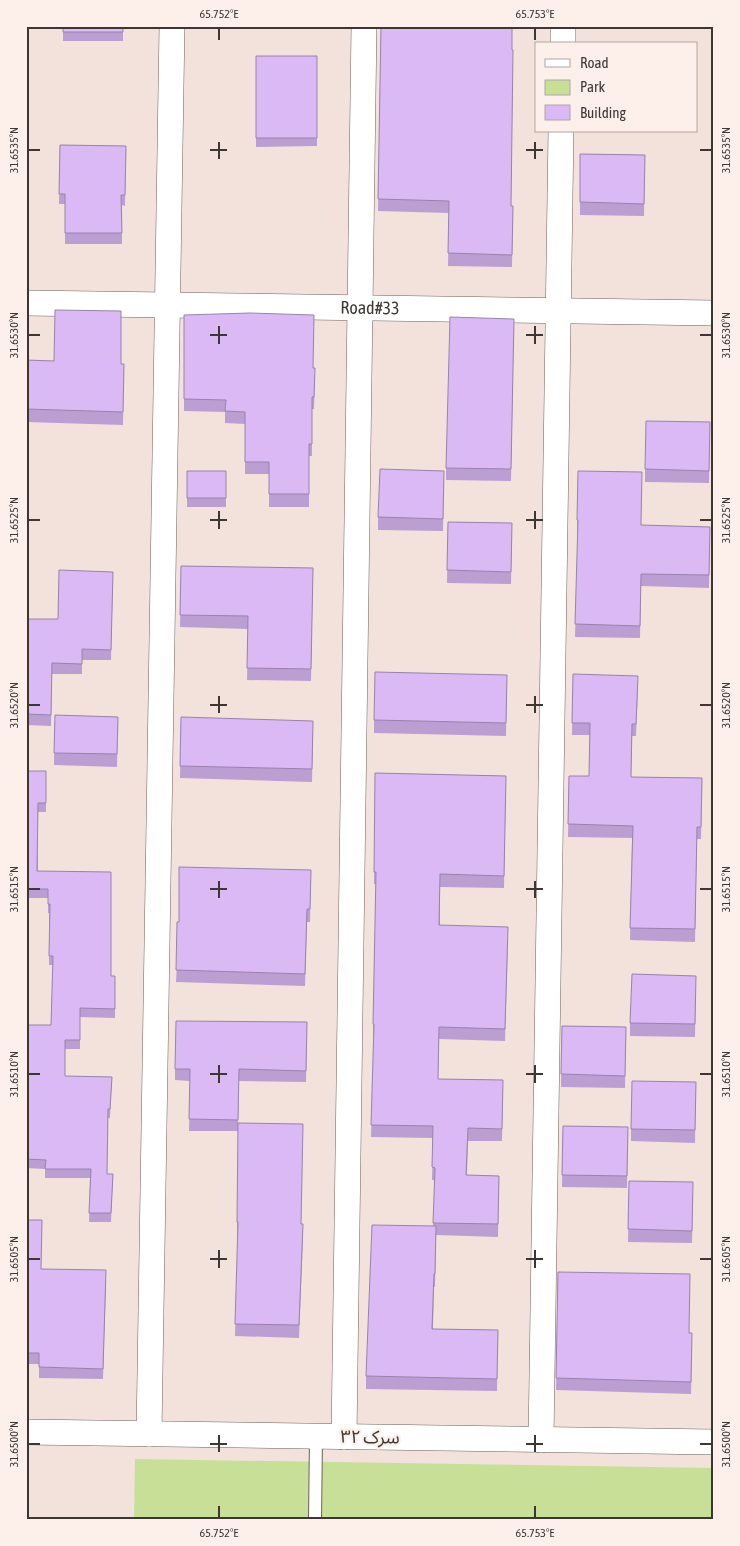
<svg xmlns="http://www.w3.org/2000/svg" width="740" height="1546" font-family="'Asap Condensed','Noto Sans Arabic',sans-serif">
<rect width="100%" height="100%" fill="#f2e2db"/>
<path fill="#c8df97" d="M 135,1459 L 714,1468 L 714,1520 L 134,1520 Z"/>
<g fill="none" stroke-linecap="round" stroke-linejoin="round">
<g stroke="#6f615b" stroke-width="14">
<path id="service" d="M 315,1520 L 316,1437"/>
</g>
<g stroke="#6f615b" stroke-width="26">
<g id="minor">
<path d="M 563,44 L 563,26"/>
<path id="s1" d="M 26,303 L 714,313"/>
<path d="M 26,1432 L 714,1442"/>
<path d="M 149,1434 L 172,26"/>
<path d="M 344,1437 L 364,26"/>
<path d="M 541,1440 L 561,131"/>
</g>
</g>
<use href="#service" stroke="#fff" stroke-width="12"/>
<use href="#minor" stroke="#fff" stroke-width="25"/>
</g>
<path fill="#bb9fd3" d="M 63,26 L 123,26 L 123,41 L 63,41 Z
M 381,26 L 512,50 L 511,206 L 513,206 L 512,267 L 448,266 L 449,213 L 378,211 Z
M 256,56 L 317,56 L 317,146 L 256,147 Z
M 60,145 L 126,146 L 125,206 L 122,205 L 122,244 L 65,244 L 65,204 L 59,204 Z
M 580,154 L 645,155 L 644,216 L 580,215 Z
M 184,315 L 313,368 L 315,380 L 314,409 L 312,409 L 312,456 L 309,456 L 309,507 L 269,507 L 269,474 L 245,474 L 245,424 L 225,423 L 225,412 L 184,411 Z
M 514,319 L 511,481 L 446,480 L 446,468 Z
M 26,360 L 124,364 L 123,425 L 26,422 Z
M 710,422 L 709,483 L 645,482 L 645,469 Z
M 187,471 L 226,471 L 226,507 L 187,507 Z
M 444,471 L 443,531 L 378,530 L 378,517 Z
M 578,471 L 641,525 L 710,527 L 709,588 L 641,586 L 640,638 L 575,637 L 578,532 L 577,532 Z
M 448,522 L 512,523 L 511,584 L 447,583 Z
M 181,566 L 313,568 L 311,681 L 247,680 L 248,629 L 180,627 Z
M 113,572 L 111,660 L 82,660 L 82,674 L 52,674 L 51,726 L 26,725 L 26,619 L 58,619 Z
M 573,674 L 638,688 L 636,736 L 632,736 L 631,777 L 702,778 L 701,839 L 697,839 L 695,942 L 630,940 L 632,838 L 568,837 L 569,776 L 589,776 L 590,735 L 572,735 Z
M 507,675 L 506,736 L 374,733 L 374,720 Z
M 55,715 L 118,717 L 117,767 L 54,765 Z
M 181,717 L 313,733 L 312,782 L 180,778 Z
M 26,771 L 46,771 L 46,812 L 38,812 L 38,871 L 111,976 L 115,976 L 115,1018 L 80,1017 L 80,1049 L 65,1049 L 65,1076 L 112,1077 L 110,1118 L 108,1118 L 107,1174 L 113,1174 L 111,1222 L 89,1222 L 90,1178 L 45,1178 L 45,1169 L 26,1168 L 26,1025 L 51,1025 L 53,965 L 49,965 L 49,913 L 48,913 L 48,898 L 26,898 Z
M 375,773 L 506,776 L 504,888 L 440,887 L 440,925 L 508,939 L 505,1041 L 439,1039 L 438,1079 L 503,1080 L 502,1141 L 468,1141 L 467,1175 L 499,1176 L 498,1237 L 436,1235 L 435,1287 L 434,1287 L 433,1329 L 498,1330 L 497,1391 L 366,1389 L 366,1376 L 433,1226 L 435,1180 L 432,1180 L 433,1138 L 371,1137 L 374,1036 L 373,1036 L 373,1024 L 376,884 L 374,884 Z
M 311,870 L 310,922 L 307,922 L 305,986 L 176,982 L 179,922 Z
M 696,976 L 695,1037 L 630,1036 L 630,1023 Z
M 307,1022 L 306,1082 L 239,1081 L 238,1131 L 189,1131 L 190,1081 L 175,1080 L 175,1069 Z
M 562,1026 L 626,1027 L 625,1088 L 561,1087 Z
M 696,1082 L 695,1143 L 631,1141 L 631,1129 Z
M 563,1126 L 628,1127 L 627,1188 L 562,1187 Z
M 629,1181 L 693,1195 L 692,1243 L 628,1242 Z
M 26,1220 L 41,1269 L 106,1281 L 103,1379 L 39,1378 L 39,1364 L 26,1364 Z
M 237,1222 L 301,1224 L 303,1237 L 299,1338 L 235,1336 L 238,1235 L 237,1234 Z
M 558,1272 L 689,1333 L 692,1346 L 691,1394 L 556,1390 Z"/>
<path fill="#dab9f5" stroke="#9982ac" d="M 63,26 L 123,26 L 123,32 L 63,32 Z
M 381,26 L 512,26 L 512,50 L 513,50 L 511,206 L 513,206 L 512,255 L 448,253 L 449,201 L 378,199 Z
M 256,56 L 317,56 L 317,138 L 256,138 Z
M 60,145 L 126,146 L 125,195 L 121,195 L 122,233 L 65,233 L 65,194 L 59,194 Z
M 580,154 L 645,155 L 644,204 L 580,202 Z
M 55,310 L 121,311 L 121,364 L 124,364 L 123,412 L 26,409 L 26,360 L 54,361 Z
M 250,313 L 314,315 L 313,368 L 315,368 L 314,397 L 312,397 L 312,444 L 309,444 L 309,494 L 269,494 L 269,462 L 245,462 L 245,412 L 225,411 L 226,400 L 184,399 L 184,315 Z
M 450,317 L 514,319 L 511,469 L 446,468 Z
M 646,421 L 710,422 L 709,471 L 645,469 Z
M 380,469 L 444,471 L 443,519 L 378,517 Z
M 187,471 L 226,471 L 226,498 L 187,498 Z
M 578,471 L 642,472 L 641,525 L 710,527 L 709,575 L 641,574 L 640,626 L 575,624 L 578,520 L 577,520 Z
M 448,522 L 512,523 L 511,572 L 447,570 Z
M 181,566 L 313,568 L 311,669 L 247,668 L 248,616 L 180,615 Z
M 59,570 L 113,572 L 111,650 L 82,649 L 82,664 L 52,663 L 51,715 L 26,714 L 26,619 L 58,619 Z
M 375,672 L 507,675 L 506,723 L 374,720 Z
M 573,674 L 638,676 L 636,724 L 632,724 L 631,777 L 702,778 L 701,827 L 697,827 L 695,929 L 630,928 L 633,826 L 568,824 L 569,776 L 589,776 L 590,723 L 572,723 Z
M 55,715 L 118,717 L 117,754 L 54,753 Z
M 181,717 L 313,721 L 312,769 L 180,766 Z
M 26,771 L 46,771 L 46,803 L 38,803 L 37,871 L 111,872 L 111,976 L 115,976 L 115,1009 L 80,1008 L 80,1040 L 65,1040 L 65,1076 L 112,1077 L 110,1109 L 108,1109 L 107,1174 L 113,1174 L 111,1213 L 89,1213 L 91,1169 L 45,1169 L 46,1160 L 26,1159 L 26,1025 L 51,1025 L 53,956 L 49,956 L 50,904 L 48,904 L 48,889 L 26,889 Z
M 375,773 L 506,776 L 504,876 L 440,874 L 439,925 L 508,927 L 505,1029 L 439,1027 L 438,1079 L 503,1080 L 502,1129 L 468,1128 L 466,1175 L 499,1176 L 498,1224 L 433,1223 L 435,1168 L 432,1167 L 433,1126 L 371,1125 L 374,1024 L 373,1024 L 376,872 L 374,872 Z
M 179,867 L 311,870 L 310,909 L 307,909 L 305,974 L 176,970 L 177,922 L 179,922 Z
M 632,974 L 696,976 L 695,1024 L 630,1023 Z
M 176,1021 L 307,1022 L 306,1071 L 239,1069 L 238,1120 L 189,1119 L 190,1069 L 175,1069 Z
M 562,1026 L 626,1027 L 625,1076 L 561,1074 Z
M 632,1081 L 696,1082 L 695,1130 L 631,1129 Z
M 238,1123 L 303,1124 L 301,1224 L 303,1224 L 299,1325 L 235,1324 L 238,1222 L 237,1222 Z
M 563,1126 L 628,1127 L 627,1176 L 562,1175 Z
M 629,1181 L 693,1182 L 692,1231 L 628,1229 Z
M 26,1220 L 42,1220 L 41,1269 L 106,1270 L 103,1369 L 39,1367 L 39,1353 L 26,1353 Z
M 372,1225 L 436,1226 L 435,1274 L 434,1274 L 432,1329 L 498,1330 L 497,1379 L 366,1376 Z
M 558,1272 L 690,1274 L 689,1333 L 692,1333 L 691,1382 L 556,1378 Z"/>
<path fill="none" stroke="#3d3734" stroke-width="2" d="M 219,28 L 219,40M 535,28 L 535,40M 219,142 L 219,159M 535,142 L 535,159M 28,150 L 40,150M 210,150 L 227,150M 526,150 L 543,150M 700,150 L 712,150M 219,326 L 219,344M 535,326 L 535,344M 28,335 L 40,335M 210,335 L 227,335M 526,335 L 543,335M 700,335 L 712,335M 219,511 L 219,529M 535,511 L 535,529M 28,520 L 40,520M 210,520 L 227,520M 526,520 L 543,520M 700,520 L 712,520M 219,696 L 219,713M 535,696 L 535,713M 28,705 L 40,705M 210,705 L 227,705M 526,705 L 543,705M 700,705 L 712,705M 219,881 L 219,898M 535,881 L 535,898M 28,889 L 40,889M 210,889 L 227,889M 526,889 L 543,889M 700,889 L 712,889M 219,1065 L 219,1083M 535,1065 L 535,1083M 28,1074 L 40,1074M 210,1074 L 227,1074M 526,1074 L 543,1074M 700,1074 L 712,1074M 219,1250 L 219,1268M 535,1250 L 535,1268M 28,1259 L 40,1259M 210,1259 L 227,1259M 526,1259 L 543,1259M 700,1259 L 712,1259M 219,1435 L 219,1452M 535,1435 L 535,1452M 28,1444 L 40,1444M 210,1444 L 227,1444M 526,1444 L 543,1444M 700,1444 L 712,1444M 219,1506 L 219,1518M 535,1506 L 535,1518"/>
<g text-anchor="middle" stroke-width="4.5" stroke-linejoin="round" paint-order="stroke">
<g font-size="18" fill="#3d3734" stroke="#fdf0eb">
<text dy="6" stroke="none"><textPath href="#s1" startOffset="344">Road#33</textPath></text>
<text transform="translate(370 1437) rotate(1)" y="6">سرک ۳۲</text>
</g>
</g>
<rect width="740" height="1546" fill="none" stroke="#fdf0eb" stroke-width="55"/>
<rect x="535" y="42" width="162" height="90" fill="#fdf0eb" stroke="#b0a6a2"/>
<rect x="545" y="59" width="25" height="8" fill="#ffffff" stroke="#b0a6a2"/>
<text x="580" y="68" font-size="15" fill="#3d3734">Road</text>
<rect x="545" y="80" width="25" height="15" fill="#c8df97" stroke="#b0a6a2"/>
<text x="580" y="92" font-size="15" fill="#3d3734">Park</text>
<rect x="545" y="105" width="25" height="15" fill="#dab9f5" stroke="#b0a6a2"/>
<text x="580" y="118" font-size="15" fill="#3d3734">Building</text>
<rect x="28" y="28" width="684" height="1490" fill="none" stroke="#3d3734" stroke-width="2"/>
<g font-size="12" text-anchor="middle" fill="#3d3734">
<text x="219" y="18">65.752°E</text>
<text x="535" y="18">65.753°E</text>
<text transform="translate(14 150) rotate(-90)" y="4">31.6535°N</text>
<text transform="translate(726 150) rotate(-90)" y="4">31.6535°N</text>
<text transform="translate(14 335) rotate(-90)" y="4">31.6530°N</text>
<text transform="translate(726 335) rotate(-90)" y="4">31.6530°N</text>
<text transform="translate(14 520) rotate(-90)" y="4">31.6525°N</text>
<text transform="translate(726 520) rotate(-90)" y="4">31.6525°N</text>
<text transform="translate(14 705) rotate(-90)" y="4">31.6520°N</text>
<text transform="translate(726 705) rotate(-90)" y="4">31.6520°N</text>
<text transform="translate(14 889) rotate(-90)" y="4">31.6515°N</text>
<text transform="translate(726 889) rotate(-90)" y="4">31.6515°N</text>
<text transform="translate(14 1074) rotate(-90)" y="4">31.6510°N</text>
<text transform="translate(726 1074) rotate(-90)" y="4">31.6510°N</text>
<text transform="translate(14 1259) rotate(-90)" y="4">31.6505°N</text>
<text transform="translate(726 1259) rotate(-90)" y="4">31.6505°N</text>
<text transform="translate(14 1444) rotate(-90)" y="4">31.6500°N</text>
<text transform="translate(726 1444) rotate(-90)" y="4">31.6500°N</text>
<text x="219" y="1537">65.752°E</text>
<text x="535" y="1537">65.753°E</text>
</g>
</svg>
